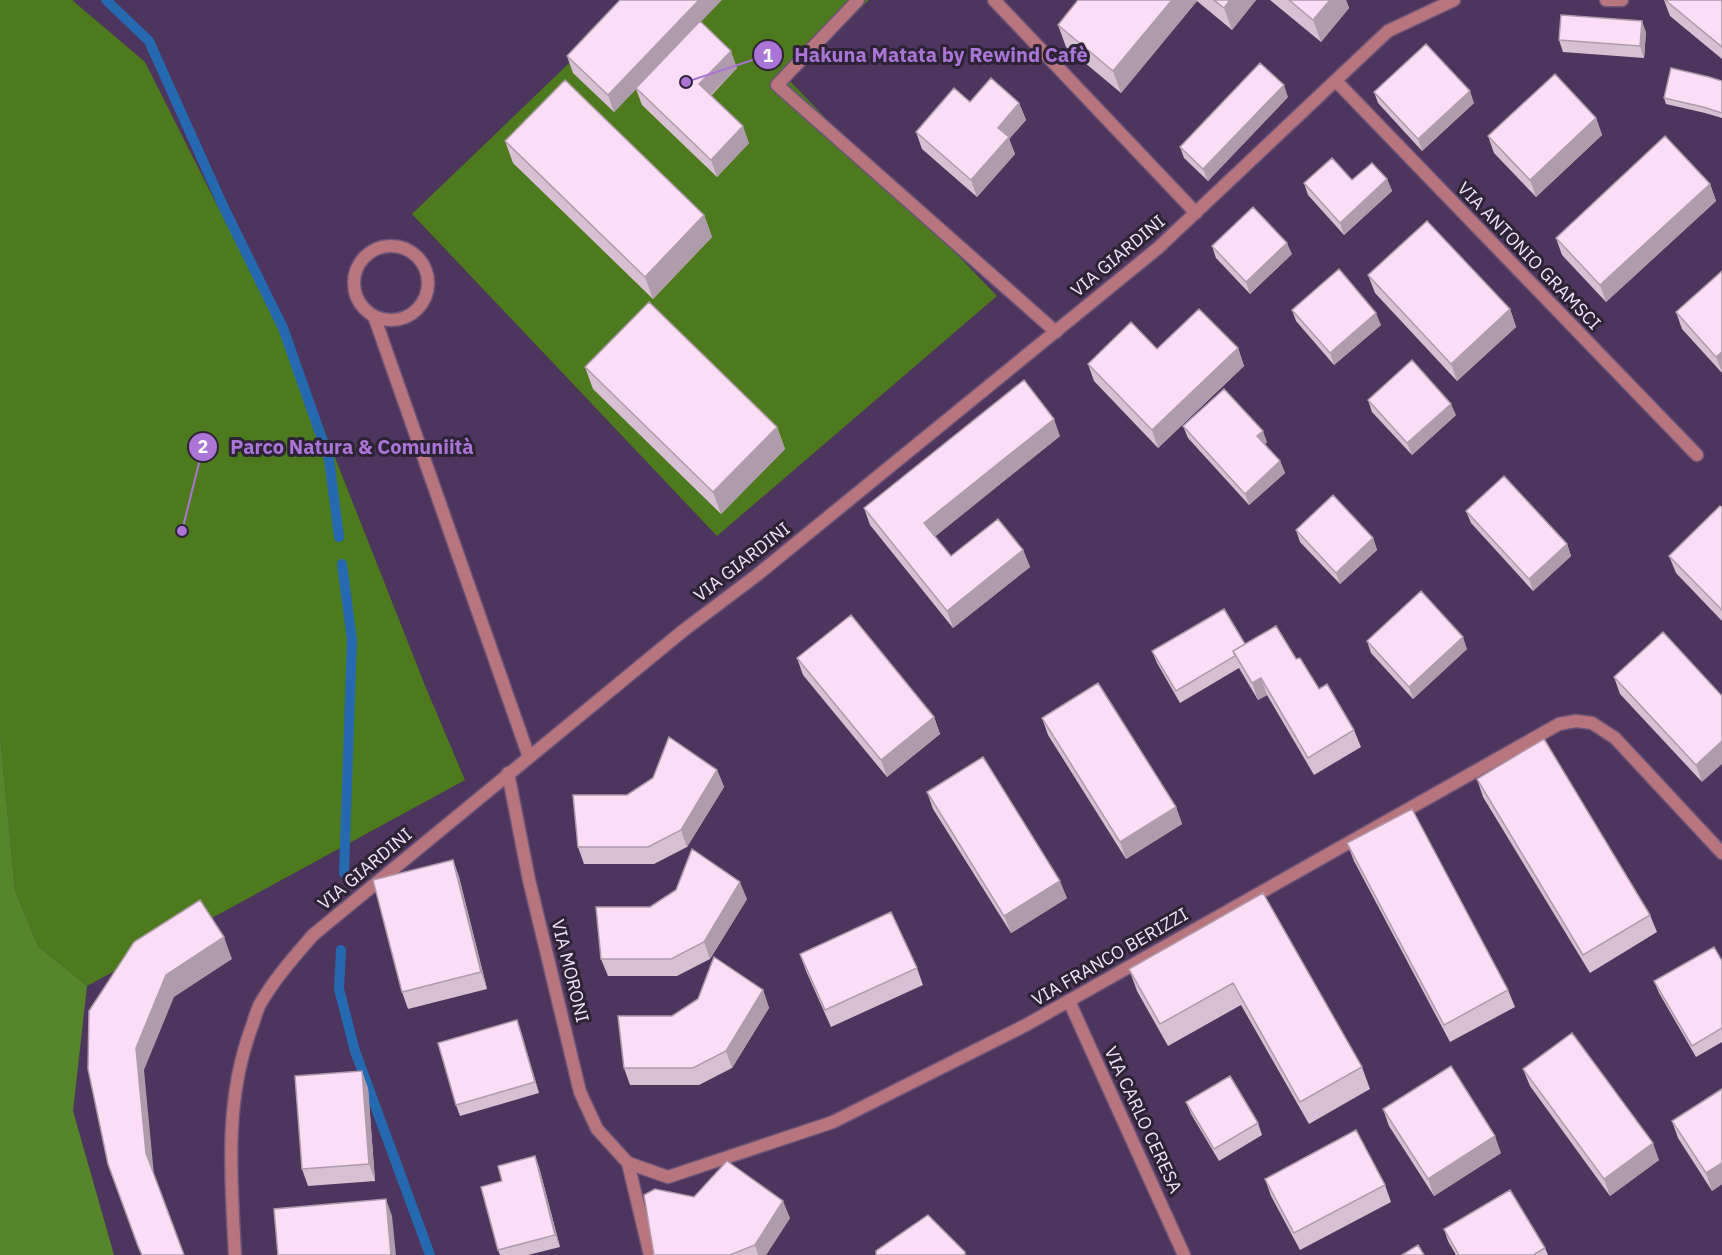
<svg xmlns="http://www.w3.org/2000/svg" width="1722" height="1255" font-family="'IBM Plex Sans',sans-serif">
<rect width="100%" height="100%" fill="#4e355d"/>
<path fill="#4c7a1d" d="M 0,0 L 72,0 L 145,62 L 302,374 L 426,688 L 465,780 L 87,986 L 38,946 L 15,890 L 0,735 Z
M 635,0 L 869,0 L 788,79 L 997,296 L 717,536 L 412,214 Z"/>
<path fill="#57852a" d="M 0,735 L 15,890 L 38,946 L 87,986 L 73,1111 L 114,1255 L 0,1255 Z"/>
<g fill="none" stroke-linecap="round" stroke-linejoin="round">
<path stroke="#256ab1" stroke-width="10" d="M 106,0 L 149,41 L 224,208 L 283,328 L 329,459 L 339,537
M 342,564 L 352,640 L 344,873
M 341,950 L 339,989 L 355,1051 L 430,1255"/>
<g stroke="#6c547a" stroke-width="15">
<path id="service" d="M 858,0 L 777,85 L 1056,332
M354 283a37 37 0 1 1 74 0a37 37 0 1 1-74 0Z
M 374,316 L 529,757"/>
</g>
<g stroke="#6c547a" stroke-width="15">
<path id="minor" d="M 994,0 L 1196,213
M 1606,0 L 1622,0
M 1336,81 L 1697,455
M 508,773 L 529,880 L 580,1092 L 597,1129 L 628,1163 L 668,1177 L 833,1122 L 1026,1025 L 1559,724 L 1576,721 L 1592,723 L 1615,738 L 1722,853
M 1069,1001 L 1184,1255
M 628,1163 L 650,1255
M 235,1255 C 231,1179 224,1102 251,1029 C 254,1021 256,1012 260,1004 C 275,978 294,957 313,935 L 684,630 L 757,575 L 1158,248 L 1388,31 L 1454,0"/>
</g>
<use href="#service" stroke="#b9757d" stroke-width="12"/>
<use href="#minor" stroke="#b9757d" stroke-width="12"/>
</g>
<path fill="#d8bfd3" d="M 1078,0 L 1256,0 L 1232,30 L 1197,1 L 1121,93 L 1066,47 L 1058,25 Z
M 1270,0 L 1346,0 L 1349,8 L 1321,42 Z
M 1664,0 L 1722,0 L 1722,59 L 1670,16 Z
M 701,22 L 737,68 L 711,96 L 749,143 L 717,177 L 642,105 L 636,89 L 614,112 L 573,73 L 567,56 Z
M 1646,32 L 1644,58 L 1563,52 L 1559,40 Z
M 1722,81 L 1722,118 L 1705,113 L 1666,104 L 1664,98 Z
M 1374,92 L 1474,103 L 1422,151 L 1378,103 Z
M 1288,97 L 1208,181 L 1184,158 L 1180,147 Z
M 970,102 L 1019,103 L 1026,120 L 1009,139 L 1015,154 L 977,197 L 922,149 L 916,132 Z
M 1596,118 L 1602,135 L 1536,197 L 1494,153 L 1488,136 Z
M 505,141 L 704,215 L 712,237 L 653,299 L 513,163 Z
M 1387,179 L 1392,191 L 1344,235 L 1308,195 L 1304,183 L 1352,180 Z
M 1710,184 L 1716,201 L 1606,302 L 1562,255 L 1556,238 Z
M 1212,246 L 1292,254 L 1250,294 L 1216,258 Z
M 1722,271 L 1722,373 L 1682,329 L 1676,312 Z
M 1368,275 L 1510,309 L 1516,327 L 1457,381 L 1375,293 Z
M 1292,310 L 1381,325 L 1334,365 L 1296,321 Z
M 1238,348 L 1244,366 L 1158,448 L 1094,381 L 1088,364 Z
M 585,367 L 777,427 L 785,449 L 721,514 L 593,389 Z
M 1368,400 L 1456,415 L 1412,455 L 1372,412 Z
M 1183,426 L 1267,442 L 1265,444 L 1280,461 L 1285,473 L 1249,505 L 1188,438 Z
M 1060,436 L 935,536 L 951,556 L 1023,550 L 1030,567 L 953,628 L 870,525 L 864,508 Z
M 1722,507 L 1722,621 L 1676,573 L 1669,556 Z
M 1466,511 L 1567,544 L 1571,556 L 1533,591 L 1471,523 Z
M 1296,530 L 1373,538 L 1377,550 L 1340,584 L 1300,542 Z
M 1663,632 L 1702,782 L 1620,694 L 1614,677 Z
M 1367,641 L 1467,649 L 1413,699 L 1371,653 Z
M 1245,644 L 1296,659 L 1319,689 L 1354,730 L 1361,747 L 1314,775 L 1267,695 L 1258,700 L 1239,668 L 1180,703 L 1157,663 L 1152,651 Z
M 797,658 L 934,717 L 940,734 L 887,777 L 803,675 Z
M 1042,718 L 1176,807 L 1182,824 L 1126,859 L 1048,735 Z
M 717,770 L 724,787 L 687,847 L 654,864 L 584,864 L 578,847 L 627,795 Z
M 1477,779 L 1650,915 L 1657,932 L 1590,973 L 1483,797 Z
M 927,792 L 1067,898 L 1011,933 L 933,809 Z
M 1347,843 L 1508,990 L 1515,1007 L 1450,1042 L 1354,861 Z
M 453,860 L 459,877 L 487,989 L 408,1009 L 402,992 Z
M 1263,893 L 1362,1067 L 1370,1089 L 1309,1124 L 1241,1005 L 1168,1046 L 1137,991 L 1129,969 Z
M 747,899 L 710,959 L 677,976 L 608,976 L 601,959 L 650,907 Z
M 800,954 L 917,968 L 923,985 L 831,1027 L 806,971 Z
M 1722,961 L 1722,1042 L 1696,1057 L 1659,993 L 1654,981 Z
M 763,990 L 769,1008 L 732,1068 L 699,1085 L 630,1085 L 624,1068 L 672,1016 Z
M 517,1020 L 539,1093 L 460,1116 L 456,1105 Z
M 1523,1069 L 1659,1160 L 1610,1196 L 1530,1086 Z
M 368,1088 L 375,1181 L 308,1186 L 302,1169 Z
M 1722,1089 L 1722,1184 L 1712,1191 L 1678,1138 L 1672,1121 Z
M 1186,1102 L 1258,1123 L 1262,1135 L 1219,1161 L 1191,1114 Z
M 1383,1109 L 1501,1153 L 1434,1196 L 1389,1126 Z
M 535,1156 L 539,1167 L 560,1247 L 528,1255 L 500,1255 L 498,1250 L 502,1181 Z
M 1265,1179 L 1385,1185 L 1391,1202 L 1300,1250 L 1271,1196 Z
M 790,1218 L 766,1255 L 654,1255 Z
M 1444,1229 L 1545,1248 L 1548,1255 L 1456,1255 L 1448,1241 Z"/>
<path fill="#b09bac" d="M 699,0 L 722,0 L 614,112 L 608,95 Z
M 1172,0 L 1197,0 L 1197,1 L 1121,93 L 1113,71 Z
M 1230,0 L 1256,0 L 1232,30 L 1224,8 Z
M 1330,0 L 1346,0 L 1349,8 L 1321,42 L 1313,20 Z
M 1642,21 L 1646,32 L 1644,58 L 1640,46 Z
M 731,51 L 737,68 L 705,101 L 699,84 Z
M 1284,85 L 1288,97 L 1208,181 L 1203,169 Z
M 1470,91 L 1474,103 L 1422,151 L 1418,139 Z
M 1019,103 L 1026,120 L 1009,139 L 1015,154 L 977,197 L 971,180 L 998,128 Z
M 1596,118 L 1602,135 L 1536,197 L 1530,180 Z
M 743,126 L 749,143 L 717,177 L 711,160 Z
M 1387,179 L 1392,191 L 1344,235 L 1340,223 Z
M 1710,184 L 1716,201 L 1606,302 L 1600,285 Z
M 704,215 L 712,237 L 653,299 L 645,277 Z
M 1287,243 L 1292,254 L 1250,294 L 1246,282 Z
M 1510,309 L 1516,327 L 1457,381 L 1451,364 Z
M 1376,313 L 1381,325 L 1334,365 L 1330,353 Z
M 1238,348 L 1244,366 L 1158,448 L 1152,430 Z
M 1722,352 L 1722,372 L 1716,357 Z
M 1451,404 L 1456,415 L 1412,455 L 1407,443 Z
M 1054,419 L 1060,436 L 931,540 L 924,523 Z
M 777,427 L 785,449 L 721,514 L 713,492 Z
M 1263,431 L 1267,442 L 1262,448 L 1257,436 Z
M 1280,461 L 1285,473 L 1249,505 L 1245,494 Z
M 1373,538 L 1377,550 L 1340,584 L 1336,573 Z
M 1567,544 L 1571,556 L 1533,591 L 1529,579 Z
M 1023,550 L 1030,567 L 953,628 L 947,611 Z
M 1463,637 L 1467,649 L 1413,699 L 1409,687 Z
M 1261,678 L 1267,695 L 1258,700 L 1252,683 Z
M 934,717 L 940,734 L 887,777 L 881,760 Z
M 1722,741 L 1722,764 L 1702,782 L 1696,765 Z
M 717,770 L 724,787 L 687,847 L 681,830 Z
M 1176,807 L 1182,824 L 1126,859 L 1120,842 Z
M 453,860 L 459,877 L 487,989 L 481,972 Z
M 1060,881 L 1067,898 L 1011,933 L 1004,916 Z
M 740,882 L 747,899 L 710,959 L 704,942 Z
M 224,937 L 232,959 L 174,997 L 144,1070 L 154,1175 L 146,1153 L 136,1048 L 166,975 Z
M 763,990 L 769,1008 L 732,1068 L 726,1051 Z
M 517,1020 L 521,1031 L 539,1093 L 535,1082 Z
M 362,1071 L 368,1088 L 375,1181 L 369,1164 Z
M 1495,1136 L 1501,1153 L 1434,1196 L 1428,1179 Z
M 1653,1143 L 1659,1160 L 1610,1196 L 1604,1179 Z
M 535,1156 L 539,1167 L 560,1247 L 555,1235 Z
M 1722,1163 L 1722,1184 L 1712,1191 L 1706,1173 Z
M 386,1199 L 392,1216 L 396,1255 L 391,1255 Z
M 783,1201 L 790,1218 L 766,1255 L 758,1255 L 755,1245 Z"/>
<path fill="#fbdef5" stroke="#b09bac" stroke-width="1.5" d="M 620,0 L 699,0 L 608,95 L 567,56 Z
M 1078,0 L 1172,0 L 1113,71 L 1058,25 Z
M 1214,0 L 1230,0 L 1224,8 Z
M 1289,0 L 1330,0 L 1313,20 Z
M 1665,0 L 1722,0 L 1722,47 Z
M 1561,15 L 1642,21 L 1640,46 L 1559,40 Z
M 700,21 L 731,51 L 699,84 L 743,126 L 711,160 L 636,88 Z
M 1426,44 L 1470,91 L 1418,139 L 1374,92 Z
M 1260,63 L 1284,85 L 1203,169 L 1180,147 Z
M 1671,68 L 1709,77 L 1722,81 L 1722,113 L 1703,107 L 1664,98 Z
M 1555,74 L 1596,118 L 1530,180 L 1488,136 Z
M 991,78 L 1019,103 L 998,128 L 1009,137 L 971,180 L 916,132 L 954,88 L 970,102 Z
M 565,80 L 704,215 L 645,277 L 505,141 Z
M 1665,136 L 1710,184 L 1600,285 L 1556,238 Z
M 1332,158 L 1352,180 L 1372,163 L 1387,179 L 1340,223 L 1304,183 Z
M 1253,207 L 1287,243 L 1246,282 L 1212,246 Z
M 1427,221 L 1510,309 L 1451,364 L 1368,275 Z
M 1339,269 L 1376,313 L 1330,353 L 1292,310 Z
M 1722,271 L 1722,352 L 1716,357 L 1676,312 Z
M 649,302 L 777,427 L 713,492 L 585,367 Z
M 1199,309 L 1238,348 L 1152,430 L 1088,364 L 1131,322 L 1157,349 Z
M 1412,360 L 1451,404 L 1407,443 L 1368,400 Z
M 1024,380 L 1054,419 L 924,523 L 951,556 L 998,519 L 1023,550 L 947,611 L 864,508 Z
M 1224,389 L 1263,431 L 1257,436 L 1280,461 L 1245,494 L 1183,426 Z
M 1504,476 L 1567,544 L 1529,579 L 1466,511 Z
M 1333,495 L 1373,538 L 1336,573 L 1296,530 Z
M 1720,506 L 1722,507 L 1722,610 L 1669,556 Z
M 1421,591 L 1463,637 L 1409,687 L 1367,641 Z
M 1224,609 L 1245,644 L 1233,651 L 1235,656 L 1176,691 L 1152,651 Z
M 851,615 L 934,717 L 881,760 L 797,658 Z
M 1276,626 L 1296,659 L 1300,658 L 1319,689 L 1327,684 L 1354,730 L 1308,758 L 1261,678 L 1252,683 L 1233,651 Z
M 1663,632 L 1722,696 L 1722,741 L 1696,765 L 1614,677 Z
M 1098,683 L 1176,807 L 1120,842 L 1042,718 Z
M 669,737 L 717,770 L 681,830 L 648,847 L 578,847 L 573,795 L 627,795 L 653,778 Z
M 1544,739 L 1650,915 L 1583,955 L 1477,779 Z
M 983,757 L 1060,881 L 1004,916 L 927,792 Z
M 1412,809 L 1508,990 L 1444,1025 L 1347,843 Z
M 692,849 L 740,882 L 704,942 L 671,959 L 601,959 L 596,907 L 650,907 L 676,890 Z
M 453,860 L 481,972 L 402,992 L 373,880 Z
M 1263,893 L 1362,1067 L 1300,1102 L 1233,983 L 1160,1024 L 1129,969 Z
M 200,900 L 224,937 L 166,975 L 136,1048 L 146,1153 L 184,1255 L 142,1255 L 138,1246 L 108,1164 L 88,1069 L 89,1011 L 134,942 Z
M 891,912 L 917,968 L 825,1010 L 800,954 Z
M 1714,947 L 1722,961 L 1722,1028 L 1692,1046 L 1654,981 Z
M 714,957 L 763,990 L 726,1051 L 693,1068 L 624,1068 L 618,1016 L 672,1016 L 698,999 Z
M 517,1020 L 535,1082 L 456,1105 L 438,1043 Z
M 1572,1033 L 1653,1143 L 1604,1179 L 1523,1069 Z
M 1451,1066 L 1495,1136 L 1428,1179 L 1383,1109 Z
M 362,1071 L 369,1164 L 302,1169 L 295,1076 Z
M 1230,1076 L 1258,1123 L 1214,1149 L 1186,1102 Z
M 1722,1089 L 1722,1163 L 1706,1173 L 1672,1121 Z
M 1356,1130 L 1385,1185 L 1294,1233 L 1265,1179 Z
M 535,1156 L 555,1235 L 498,1250 L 481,1187 L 502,1181 L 498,1166 Z
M 727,1161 L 783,1201 L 755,1245 L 730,1255 L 654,1255 L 644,1195 L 655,1189 L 694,1197 Z
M 1510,1190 L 1545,1248 L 1533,1255 L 1459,1255 L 1444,1229 Z
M 386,1199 L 391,1255 L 278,1255 L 274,1209 Z
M 928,1215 L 965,1252 L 965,1255 L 876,1255 L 876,1251 Z
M 1418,1245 L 1424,1255 L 1402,1255 Z"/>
<g text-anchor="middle" stroke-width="6" stroke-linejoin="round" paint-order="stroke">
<g font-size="18" fill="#f2e3fc" stroke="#2e2335">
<text transform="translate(1118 256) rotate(-40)" y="6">VIA GIARDINI</text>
<text transform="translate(1529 256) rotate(46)" y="6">VIA ANTONIO GRAMSCI</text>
<text transform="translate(742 562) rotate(-38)" y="6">VIA GIARDINI</text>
<text transform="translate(365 869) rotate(-40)" y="6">VIA GIARDINI</text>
<text transform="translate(1110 957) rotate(-30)" y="6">VIA FRANCO BERIZZI</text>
<text transform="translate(570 971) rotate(76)" y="6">VIA MORONI</text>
<text transform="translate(1143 1120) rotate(65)" y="6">VIA CARLO CERESA</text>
</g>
</g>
<path fill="none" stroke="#ab75d7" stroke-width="2" d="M686 82L768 55M182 531L203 447"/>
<g fill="#ab75d7" stroke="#2e2335" stroke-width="2">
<circle cx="686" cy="82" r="6"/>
<circle cx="182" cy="531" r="6"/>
<circle cx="768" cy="55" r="15"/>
<circle cx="203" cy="447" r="15"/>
</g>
<g font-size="18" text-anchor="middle" font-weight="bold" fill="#fff">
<text x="768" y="62">1</text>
<text x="203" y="453">2</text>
</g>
<g font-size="20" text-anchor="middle" font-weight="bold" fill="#ab75d7" stroke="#2e2335" stroke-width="6" stroke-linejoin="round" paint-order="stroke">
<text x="941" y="62">Hakuna Matata by Rewind Cafè</text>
<text x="352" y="454">Parco Natura &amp; Comuniità</text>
</g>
</svg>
